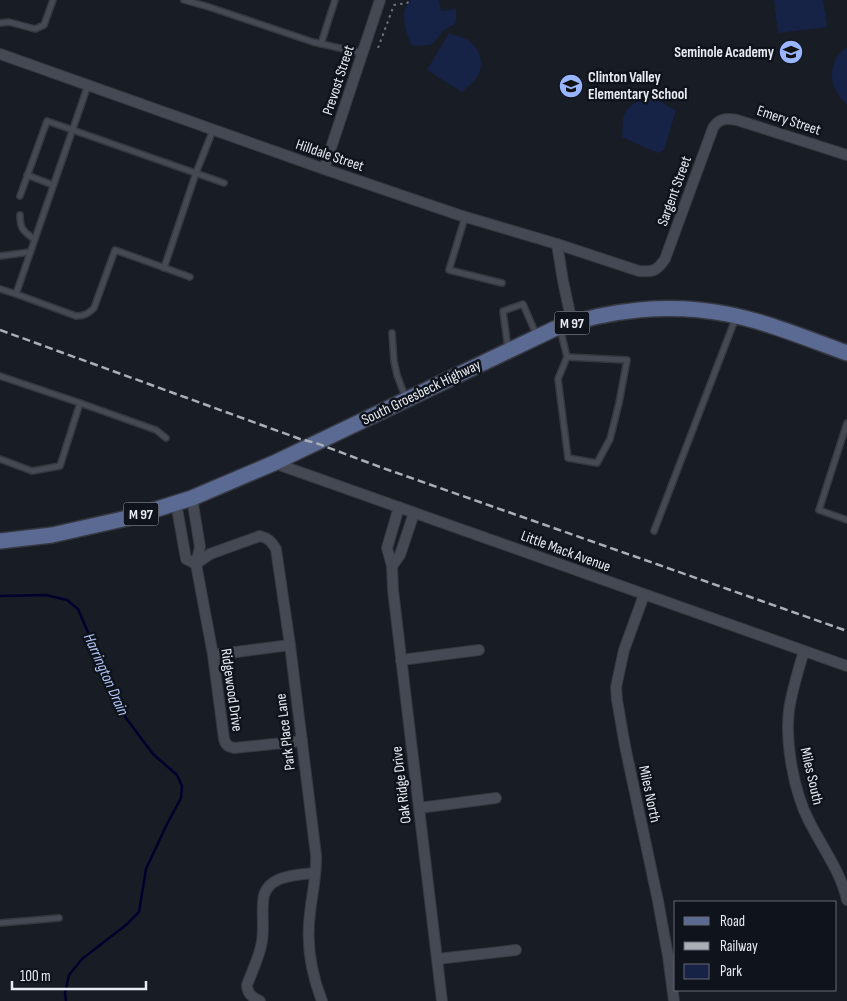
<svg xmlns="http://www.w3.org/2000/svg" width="847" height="1001" font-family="'Sofia Sans Condensed',sans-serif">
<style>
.green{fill:#162347}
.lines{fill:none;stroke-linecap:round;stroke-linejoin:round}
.stream{stroke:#01002c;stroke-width:2.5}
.lane-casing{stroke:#363840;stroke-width:8}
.street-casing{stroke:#363840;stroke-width:12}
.primary-casing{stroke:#363840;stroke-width:18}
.path{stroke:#6f727a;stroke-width:2;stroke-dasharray:2.5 4;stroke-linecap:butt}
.lane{stroke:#444953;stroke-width:5}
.street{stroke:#444953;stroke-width:10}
.primary{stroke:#5a6a93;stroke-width:15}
.rail{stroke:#aaaeb5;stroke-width:2.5;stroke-dasharray:8 4;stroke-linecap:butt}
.labels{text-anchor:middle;stroke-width:5;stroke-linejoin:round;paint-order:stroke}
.shield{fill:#0f131b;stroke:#a7aab1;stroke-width:1}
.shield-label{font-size:14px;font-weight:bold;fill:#e8ebf1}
.poi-label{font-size:15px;font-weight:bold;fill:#e8ebf1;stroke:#0f131b;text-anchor:end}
.street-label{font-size:15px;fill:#e8ebf1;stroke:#0f131b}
.water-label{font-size:16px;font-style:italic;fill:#b2c7f8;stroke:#0f131b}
</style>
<rect width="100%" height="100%" fill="#181c25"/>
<g class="green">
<path d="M 411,0 L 439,0 L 441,11 L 456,9 L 456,21 L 455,24 L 444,30 L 434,42 L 430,45 L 419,46 L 412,45 C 408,39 404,24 404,16 C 404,10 407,4 411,0 Z"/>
<polygon points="774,0 823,0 827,27 778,33"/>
<path d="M 449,33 C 455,36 463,37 468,40 C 479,48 485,62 478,75 C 475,81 467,87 462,92 L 427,70 Z"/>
<path d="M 847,47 L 847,104 C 828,90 826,61 847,47 Z"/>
<path d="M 650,98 L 660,100 L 667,106 L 676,110 L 664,150 L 658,153 L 622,137 C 623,131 622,126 623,120 C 625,106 638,100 650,98 Z"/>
</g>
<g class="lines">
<polyline class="stream" points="0,596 46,595 67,600 78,609 123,714 153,754 177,775 182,786 181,798 167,824 146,869 139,912 126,925 82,959 69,975 65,993 66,1001"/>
<g class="lane-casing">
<g id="lane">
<polyline points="184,0 209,7 313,42 362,53"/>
<polyline points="0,23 9,22 35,29 44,25 53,0"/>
<polyline points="321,44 335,0"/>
<polyline points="27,175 53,185"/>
<polyline points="20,196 47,121 224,183"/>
<path d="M 20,215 C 20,229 23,231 34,239"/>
<polyline points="465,217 449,270 502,283"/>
<polyline points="0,256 30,252"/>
<polyline points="164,268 196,173 213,130"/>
<polyline points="0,289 16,294 88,85"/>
<path d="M 16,294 L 76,316 C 84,316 88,314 94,308 L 115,250 L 190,277"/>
<polyline points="560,328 567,357 627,360 619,403 610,439 597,463 568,458 558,379 567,357"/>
<polyline points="392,333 394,361 397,375 406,399"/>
<polyline points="508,349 503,311 523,304 536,334"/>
<polyline points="0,376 80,403 60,466 32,471 0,459"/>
<polyline points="80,403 156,430 166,438"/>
<polyline points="847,423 819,510 847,520"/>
<polyline points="654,531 736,317"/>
<polyline points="0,923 59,918"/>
</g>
</g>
<g class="street-casing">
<g id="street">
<path d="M 0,54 L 324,169 L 459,215 L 557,244 L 639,271 C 653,272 657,271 665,259 L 713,128 C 719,118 727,118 737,120 L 847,155"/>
<polyline points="324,169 380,0"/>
<polyline points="557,244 563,281 572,323"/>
<polyline points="274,463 847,666"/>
<path d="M 192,498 L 200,547 L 196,564 L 213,655 L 224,739 C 225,744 228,747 234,748 L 302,741"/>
<polyline points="176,503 186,559 196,564"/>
<polyline points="399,507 387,548 392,566 393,590 442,1001"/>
<path d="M 196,564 L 210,554 L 260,536 C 268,538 271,541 276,549 L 290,645 L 316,855 C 317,874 312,894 310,913 C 306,943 311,973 322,1001"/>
<polyline points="392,566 400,555 414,513"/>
<polyline points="644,595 624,650 616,687 617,700 625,746 658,901 668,956 674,1001"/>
<path d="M 804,651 C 798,671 792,690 789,710 C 785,743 794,792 809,821 C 822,847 841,872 847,900"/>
<polyline points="213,655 290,645"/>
<polyline points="401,660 479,650"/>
<polyline points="419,808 496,798"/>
<polyline points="437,959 516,950"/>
<path d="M 260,1001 C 253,998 247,994 247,985 C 252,971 260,956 262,941 C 264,928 262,915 263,902 C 264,875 296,875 315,873"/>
</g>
</g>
<g class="primary-casing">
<path id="primary" d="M 0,541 L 52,535 L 132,517 L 192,498 L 274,463 L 554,329 C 609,309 670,303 727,314 C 768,322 808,339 847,353"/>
</g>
<polyline class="path" points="378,48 394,5 407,3 411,0"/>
<use href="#lane" class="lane"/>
<use href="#street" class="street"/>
<use href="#primary" class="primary"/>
<polyline class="rail" points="0,330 300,439 316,443 380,467 847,631"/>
</g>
<defs>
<g id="school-disc" transform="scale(1.25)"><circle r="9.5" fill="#98b5fd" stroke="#0f131b"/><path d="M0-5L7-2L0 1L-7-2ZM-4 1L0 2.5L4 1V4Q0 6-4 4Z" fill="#111"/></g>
</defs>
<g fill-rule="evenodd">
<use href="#school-disc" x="791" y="52"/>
<use href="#school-disc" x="571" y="86"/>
</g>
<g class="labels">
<g class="shield">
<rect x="554.5" y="311.5" width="35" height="23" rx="4"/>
<rect x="123.5" y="502.5" width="35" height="23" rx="4"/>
</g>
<g class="shield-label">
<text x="572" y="328">M 97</text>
<text x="141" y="519">M 97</text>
</g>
<g class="poi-label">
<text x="774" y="57">Seminole Academy</text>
<text x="588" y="82" text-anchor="start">Clinton Valley<tspan x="588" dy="17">Elementary School</tspan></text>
</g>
<g class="street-label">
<text transform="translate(338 80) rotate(-72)" y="5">Prevost Street</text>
<text transform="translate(789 120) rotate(18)" y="5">Emery Street</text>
<text transform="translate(330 155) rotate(19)" y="5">Hilldale Street</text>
<text transform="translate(674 191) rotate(-70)" y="5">Sargent Street</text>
<text transform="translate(421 392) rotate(-26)" y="5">South Groesbeck Highway</text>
<text transform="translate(566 551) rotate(20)" y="5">Little Mack Avenue</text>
<text transform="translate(232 690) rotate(82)" y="5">Ridgewood Drive</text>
<text transform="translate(285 732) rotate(-97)" y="5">Park Place Lane</text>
<text transform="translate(812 776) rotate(77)" y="5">Miles South</text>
<text transform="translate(401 785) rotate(-97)" y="5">Oak Ridge Drive</text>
<text transform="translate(650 794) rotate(78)" y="5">Miles North</text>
</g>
<g class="water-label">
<text transform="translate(107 674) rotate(66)" y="6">Harrington Drain</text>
</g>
</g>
<rect x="674" y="901" width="162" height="90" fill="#0f131b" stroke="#666971"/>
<rect x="684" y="917" width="25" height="8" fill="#5a6a93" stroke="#666971"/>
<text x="720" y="926" font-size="15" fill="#e8ebf1">Road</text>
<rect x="684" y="942" width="25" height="8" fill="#aaaeb5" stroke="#666971"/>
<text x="720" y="951" font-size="15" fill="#e8ebf1">Railway</text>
<rect x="684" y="964" width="25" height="15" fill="#162347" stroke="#666971"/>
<text x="720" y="976" font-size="15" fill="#e8ebf1">Park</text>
<path d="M12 981v8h134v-8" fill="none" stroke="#e8ebf1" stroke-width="2.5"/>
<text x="20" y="981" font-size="15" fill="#e8ebf1" stroke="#0f131b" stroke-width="4" paint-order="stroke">100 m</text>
</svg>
